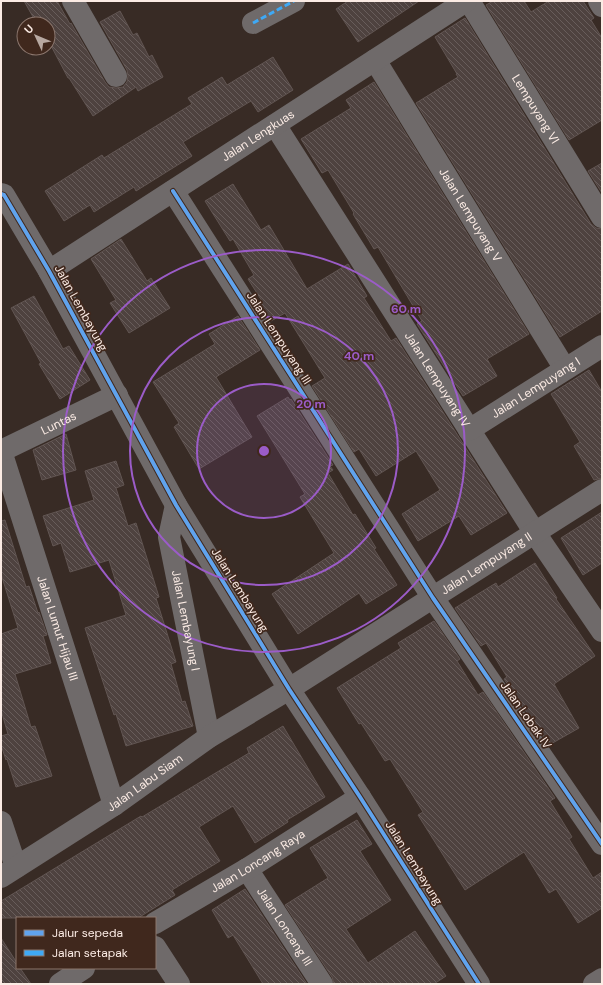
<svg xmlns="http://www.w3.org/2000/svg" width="603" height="985" font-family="'DM Sans',sans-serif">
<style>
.building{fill:url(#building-back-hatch);stroke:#615552}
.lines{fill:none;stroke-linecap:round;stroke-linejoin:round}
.minor{stroke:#6f6a6a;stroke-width:22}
.quiet{stroke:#3fa9f5;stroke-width:3;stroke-dasharray:6 3;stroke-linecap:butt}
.cycleway-casing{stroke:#40281d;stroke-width:6}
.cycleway{stroke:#60a3ed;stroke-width:4}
.ring{fill:none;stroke:#9b5cc8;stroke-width:2}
.labels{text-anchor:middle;stroke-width:3.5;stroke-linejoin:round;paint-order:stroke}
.street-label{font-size:12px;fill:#fbebe4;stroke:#40281d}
.centre{fill:#9b5cc8;stroke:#40281d;stroke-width:2}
.ring-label{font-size:12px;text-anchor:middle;font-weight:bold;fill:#9b5cc8;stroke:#40281d;stroke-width:3.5;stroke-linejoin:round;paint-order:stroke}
</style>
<defs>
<pattern id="building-back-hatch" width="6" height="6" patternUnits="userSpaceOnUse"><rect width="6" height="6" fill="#4e423f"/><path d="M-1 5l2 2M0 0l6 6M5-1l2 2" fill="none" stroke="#685d5b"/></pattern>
</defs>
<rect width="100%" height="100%" fill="#382b25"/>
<g class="building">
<polygon points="24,1 57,1 70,24 71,23 105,82 109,87 116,88 123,87 127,82 128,76 127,70 100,22 120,11 133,35 137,33 149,57 152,55 163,77 138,91 136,87 93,116 69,78 68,78 48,40 48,24 37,24"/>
<polygon points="348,1 419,1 358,42 336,9"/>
<polygon points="493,1 524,1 531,12 549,1 583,1 594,18 591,20 602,38 602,120 569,140 486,5"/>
<polygon points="465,18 591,224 596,228 602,229 602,311 560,337 416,103 458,77 456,74 457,74 435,37"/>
<polygon points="273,57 293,90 258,112 251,101 183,142 192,156 136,191 134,187 94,212 90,205 64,221 45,191 102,155 104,158 192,104 188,98 222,77 227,85"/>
<polygon points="374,82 529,334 487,359 497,376 463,396 417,324 422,321 378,247 374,249 353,214 354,213 328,170 322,173 301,139 351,108 346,100"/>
<polygon points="602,163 602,193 588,171"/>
<polygon points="233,184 261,230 269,225 307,289 348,264 367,296 364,298 391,341 396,338 507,513 471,535 459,516 418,541 402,514 440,490 416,451 376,476 359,449 354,452 312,386 325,378 285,313 271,321 259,303 262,301 248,279 254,275 233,239 230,241 205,201"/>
<polygon points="121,239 147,281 151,278 170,308 129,333 110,303 116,300 91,259"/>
<polygon points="34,296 63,349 69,346 90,380 60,399 39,364 41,363 11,308"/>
<polygon points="238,316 260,350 216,377 252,437 199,469 174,427 179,423 153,382 215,344 209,334"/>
<polygon points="589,370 602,392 602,478 594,480 574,446 580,442 551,394"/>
<polygon points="288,397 290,400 291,399 333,465 330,466 333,470 328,473 353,515 355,514 376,548 374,549 397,585 366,604 359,593 298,634 272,594 334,553 300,497 305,494 257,416"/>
<polygon points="66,434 76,470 42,480 33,450"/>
<polygon points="116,461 124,485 116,488 128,526 136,523 159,597 156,598 176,662 171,664 182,702 185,701 193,726 126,746 116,714 114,715 85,628 126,615 109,560 70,572 61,543 53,546 43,516 94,500 85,471"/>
<polygon points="602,512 602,563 583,575 561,538"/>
<polygon points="5,520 26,587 29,586 38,613 39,612 47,635 43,636 51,663 15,674 31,727 35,726 52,776 16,787 7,759 6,760 1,745 1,736 8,734 1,710 1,634 18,628 1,574 1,521"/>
<polygon points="535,563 557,598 556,599 595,656 554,684 579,728 549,745 504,679 507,677 486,643 481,646 455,608 496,583 498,587"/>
<polygon points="434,621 460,659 457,661 478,695 483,692 555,798 550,801 572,837 569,839 593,878 602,872 602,908 578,923 556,889 549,893 524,852 465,890 418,815 423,812 390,759 385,761 361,723 359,724 337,688 401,648 398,643"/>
<polygon points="283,726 325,797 287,820 288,822 255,843 233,806 199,827 220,861 172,890 175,895 138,918 1,918 1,901 141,816 142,817 249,753 247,748"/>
<polygon points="357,820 372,844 360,851 391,900 346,929 368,963 415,931 446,976 434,984 334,984 332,977 285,905 328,878 310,848"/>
<polygon points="245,889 307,984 263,984 233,935 228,938 212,910"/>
<polygon points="1,938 17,963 17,968 20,968 31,984 1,984"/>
</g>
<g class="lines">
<g class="minor">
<polyline points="73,1 116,76"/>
<path id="s1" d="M 469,1 L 602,217"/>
<polyline points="599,1 602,6"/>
<polyline points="253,23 294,1"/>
<path id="s2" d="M 375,60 L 565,369"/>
<path id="s3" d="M 275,125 L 535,533 L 602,631"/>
<polyline points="173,191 433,598 602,844"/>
<polyline points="1,194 4,195 49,271 176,505 289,689 360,797 479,984"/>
<path id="s4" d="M 49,271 L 466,1"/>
<path id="s5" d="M 469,430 L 602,346"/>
<path id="s6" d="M 1,451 L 114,805"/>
<path id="s7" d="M 1,451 L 117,395"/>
<path id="s8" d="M 176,505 L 169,537 L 209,737"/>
<polyline points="1,822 16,867"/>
<path id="s9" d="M 247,869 L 322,984"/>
<path id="s10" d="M 1,877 L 114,805 L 209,737 L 289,689 L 602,490"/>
<path id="s11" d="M 155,923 L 247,869 L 360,797"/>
<polyline points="155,947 179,984"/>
<polyline points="60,984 84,968"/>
<polyline points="594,984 602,979"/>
</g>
<polyline class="quiet" points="253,23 294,1"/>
<g class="cycleway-casing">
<g id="cycleway">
<polyline points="173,191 433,598 602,844"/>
<polyline points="1,194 4,195 49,271 176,505 289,689 360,797 479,984"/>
</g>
</g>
<use href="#cycleway" class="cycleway"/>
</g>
<circle cx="264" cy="451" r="67" fill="#9b5cc8" fill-opacity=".12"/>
<g class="ring">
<circle cx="264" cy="451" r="67"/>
<circle cx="264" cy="451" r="134"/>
<circle cx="264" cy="451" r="201"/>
</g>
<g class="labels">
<g class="street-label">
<text dy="4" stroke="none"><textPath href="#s1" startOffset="127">Lempuyang VI</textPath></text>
<text dy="4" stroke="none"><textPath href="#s4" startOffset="249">Jalan Lengkuas</textPath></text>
<text dy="4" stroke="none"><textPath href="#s2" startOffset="182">Jalan Lempuyang V</textPath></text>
<text transform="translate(81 308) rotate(61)" y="4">Jalan Lembayung</text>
<text transform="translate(279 338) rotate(57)" y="4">Jalan Lempuyang III</text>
<text dy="4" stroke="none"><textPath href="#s3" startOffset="302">Jalan Lempuyang IV</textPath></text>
<text dy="4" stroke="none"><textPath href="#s5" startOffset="79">Jalan Lempuyang I</textPath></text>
<text dy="4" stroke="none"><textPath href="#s7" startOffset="64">Luntas</textPath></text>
<text dy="4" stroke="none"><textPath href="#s10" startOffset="578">Jalan Lempuyang II</textPath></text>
<text transform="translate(240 590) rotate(58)" y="4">Jalan Lembayung</text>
<text dy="4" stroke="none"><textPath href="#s8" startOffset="118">Jalan Lembayung I</textPath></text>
<text dy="4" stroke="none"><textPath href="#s6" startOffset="186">Jalan Lumut Hijau III</textPath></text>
<text transform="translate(526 715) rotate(55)" y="4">Jalan Lobak IV</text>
<text dy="4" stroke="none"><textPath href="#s10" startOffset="172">Jalan Labu Siam</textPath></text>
<text dy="4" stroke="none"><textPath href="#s11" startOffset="120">Jalan Loncang Raya</textPath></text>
<text transform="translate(414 863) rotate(58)" y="4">Jalan Lembayung</text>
<text dy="4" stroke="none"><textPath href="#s9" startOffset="69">Jalan Loncang III</textPath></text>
</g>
</g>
<circle cx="264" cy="451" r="6" class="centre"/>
<g class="ring-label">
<text x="406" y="313">60 m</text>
<text x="359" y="360">40 m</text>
<text x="311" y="408">20 m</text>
</g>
<rect width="603" height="985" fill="none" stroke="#fbebe4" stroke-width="4"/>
<rect x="16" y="917" width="140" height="52" fill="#40281d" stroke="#8b766d"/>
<rect x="24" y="930" width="20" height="6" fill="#60a3ed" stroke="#8b766d"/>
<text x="52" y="937" font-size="12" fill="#fbebe4">Jalur sepeda</text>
<rect x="24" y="950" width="20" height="6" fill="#3fa9f5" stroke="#8b766d"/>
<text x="52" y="957" font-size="12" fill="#fbebe4">Jalan setapak</text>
<g transform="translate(36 36) rotate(314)"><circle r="19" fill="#40281d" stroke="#8b766d"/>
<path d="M0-3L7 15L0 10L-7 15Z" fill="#b7a8a1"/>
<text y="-6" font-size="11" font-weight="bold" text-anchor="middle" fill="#fbebe4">U</text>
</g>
</svg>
